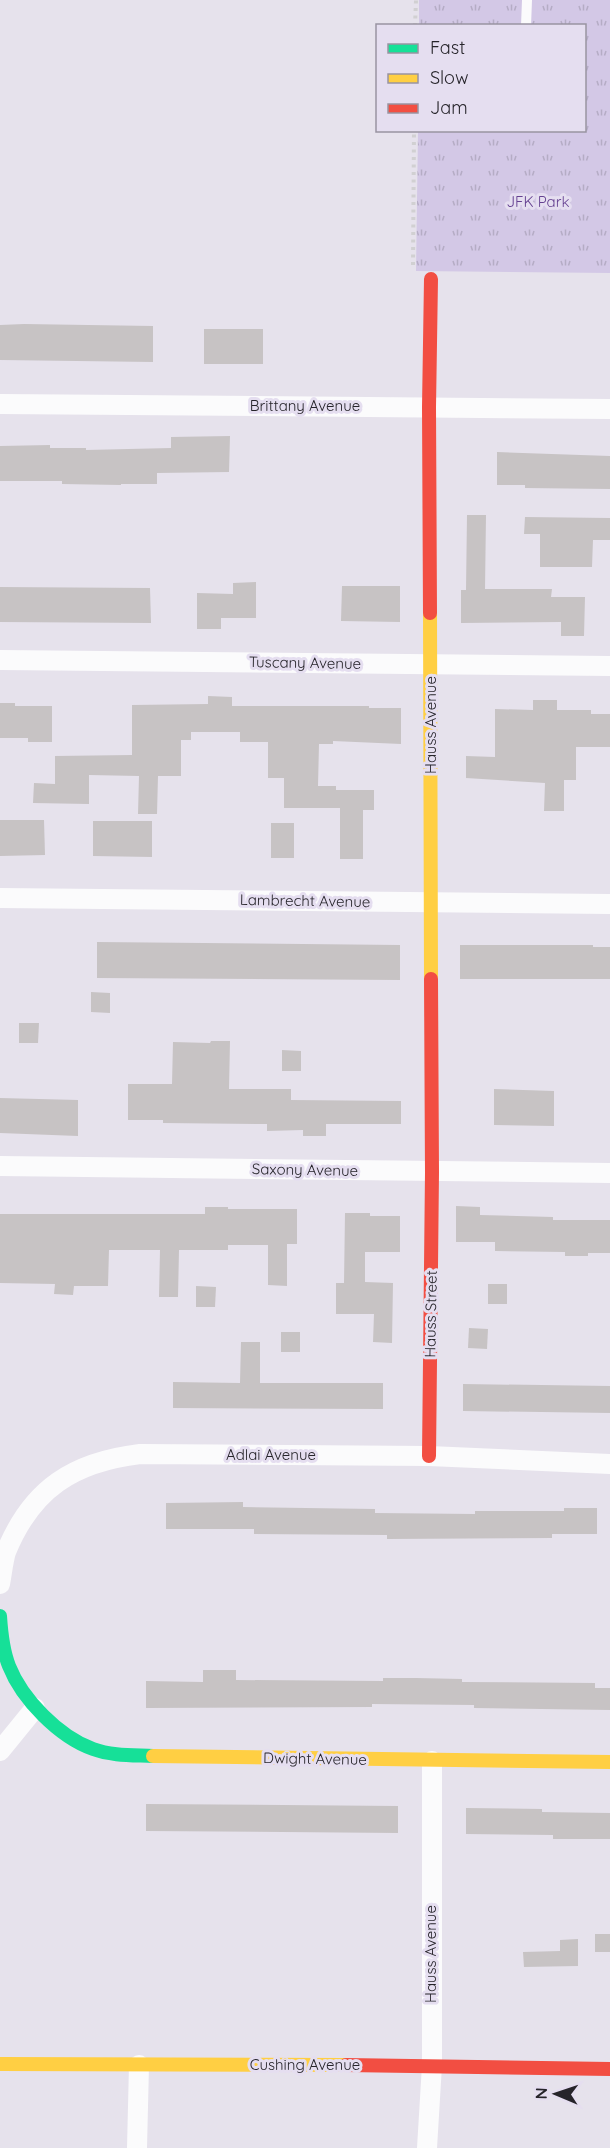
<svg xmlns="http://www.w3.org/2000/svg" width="610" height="2148" font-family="Quicksand,sans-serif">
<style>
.park{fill:url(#park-tufts)}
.building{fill:#c7c3c4}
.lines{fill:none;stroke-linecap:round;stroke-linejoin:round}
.path{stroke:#d1d0d2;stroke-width:4;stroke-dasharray:3 4.5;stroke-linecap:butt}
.lane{stroke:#fbfbfc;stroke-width:10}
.street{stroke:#fbfbfc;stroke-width:20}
.fast{stroke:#16e098;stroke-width:14}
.slow{stroke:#ffcf43;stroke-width:14}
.jam{stroke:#f24e42;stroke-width:14}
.labels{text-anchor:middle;stroke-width:6;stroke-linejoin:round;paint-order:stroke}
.park-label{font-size:15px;fill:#654191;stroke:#e5def0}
.street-label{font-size:15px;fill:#26242a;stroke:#e5def0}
</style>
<defs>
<pattern id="park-tufts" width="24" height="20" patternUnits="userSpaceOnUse" patternTransform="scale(1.5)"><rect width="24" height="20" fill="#d3c8e6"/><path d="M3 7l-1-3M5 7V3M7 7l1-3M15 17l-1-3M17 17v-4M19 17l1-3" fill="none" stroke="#b5acc5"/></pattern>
</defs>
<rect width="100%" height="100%" fill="#e6e2ec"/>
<polygon class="park" points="419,0 610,0 610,273 416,271 418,131 584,130 584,26 419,25"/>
<g class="building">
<polygon points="24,324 153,326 153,362 0,360 0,325"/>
<rect x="204" y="329" width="59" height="35"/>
<polygon points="230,436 229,472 157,473 157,484 121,484 121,485 62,484 62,481 0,481 0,446 50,445 50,448 86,448 86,450 171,448 171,437"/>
<polygon points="497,452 610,456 610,489 525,488 525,485 497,485"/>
<polygon points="467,515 486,515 485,589 552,589 551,597 585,597 584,636 561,636 561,622 461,623 461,590 466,590"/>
<polygon points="525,517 610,518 610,540 593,540 592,567 540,567 540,534 524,534"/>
<polygon points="256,582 256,618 221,618 221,629 197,629 197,593 233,594 233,583"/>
<polygon points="342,586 400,586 400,622 341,621"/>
<polygon points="0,587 150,588 151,623 0,622"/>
<polygon points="208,696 232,697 232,706 369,706 369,708 401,708 401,744 333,741 333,744 319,744 318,786 336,786 336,790 374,790 374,810 363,810 363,859 340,859 340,808 284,808 284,778 268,778 268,742 240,742 240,732 191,732 191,740 181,740 181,776 158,776 157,814 138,814 139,776 89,775 89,804 33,803 34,783 55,784 55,756 132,755 132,705 208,704"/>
<polygon points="533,700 557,700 557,710 591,710 591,714 610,714 610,747 576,747 576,780 564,780 564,811 544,811 545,783 466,778 466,756 495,757 495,709 533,710"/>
<polygon points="0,703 15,703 15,706 52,706 52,742 28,742 28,738 0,738"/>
<polygon points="0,820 44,820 45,855 0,856"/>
<polygon points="93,821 152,821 152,857 93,856"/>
<rect x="271" y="823" width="23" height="35"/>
<polygon points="97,942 400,945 400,980 97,978"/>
<polygon points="460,945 593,945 593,947 610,947 610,979 460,979"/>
<polygon points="91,992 110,993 110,1013 91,1012"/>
<polygon points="19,1023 39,1023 38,1043 19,1043"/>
<polygon points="211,1041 230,1041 229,1089 291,1089 291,1100 401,1101 401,1124 326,1124 326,1136 303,1136 303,1130 267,1131 267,1124 163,1123 163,1120 128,1120 128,1084 172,1084 173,1042 210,1043"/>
<polygon points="282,1050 301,1051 301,1071 282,1071"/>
<polygon points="494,1089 554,1091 554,1126 494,1125"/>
<polygon points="0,1098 78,1100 78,1136 0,1133"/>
<polygon points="456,1206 480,1207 480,1215 553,1217 553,1220 610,1220 610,1253 588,1253 588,1256 565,1256 565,1252 495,1251 495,1242 456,1242"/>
<polygon points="205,1207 228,1207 228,1209 297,1209 297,1244 287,1244 287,1286 268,1285 268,1245 228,1245 228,1250 179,1250 178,1297 159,1297 160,1250 109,1250 108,1286 74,1286 73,1295 54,1294 55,1284 0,1283 0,1214 205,1214"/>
<polygon points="345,1213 370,1213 370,1216 400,1216 400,1252 365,1252 365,1282 393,1283 392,1343 373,1342 374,1314 336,1314 336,1283 344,1283"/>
<rect x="488" y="1284" width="19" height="20"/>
<polygon points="196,1286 216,1287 215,1307 196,1307"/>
<polygon points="469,1328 488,1329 487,1349 468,1348"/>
<rect x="281" y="1332" width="19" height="20"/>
<polygon points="241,1342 260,1342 260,1383 383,1383 383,1409 173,1408 173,1382 240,1383"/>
<polygon points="463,1384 610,1386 610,1413 463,1411"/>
<polygon points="243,1502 243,1507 375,1509 375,1513 475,1514 475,1511 564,1511 564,1508 597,1508 597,1534 552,1534 552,1538 387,1539 387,1535 254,1534 254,1529 166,1529 166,1503"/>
<polygon points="203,1670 236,1670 236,1680 383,1681 383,1678 416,1678 462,1679 462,1682 595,1683 595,1688 610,1688 610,1710 474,1708 474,1705 372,1704 372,1707 146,1708 146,1681 203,1682"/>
<polygon points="146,1804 398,1806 398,1833 146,1831"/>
<polygon points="466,1808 542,1809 542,1812 610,1813 610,1839 553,1839 553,1835 466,1834"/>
<rect x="595" y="1934" width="15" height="18"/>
<polygon points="578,1939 578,1966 524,1967 523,1952 560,1951 560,1940"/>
</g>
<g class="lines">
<g class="path">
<polyline points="415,26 416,0"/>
<polyline points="413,265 414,130"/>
</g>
<polyline class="lane" points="526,26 527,0"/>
<g class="street">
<polyline points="0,404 610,409"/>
<polyline points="0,660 610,666"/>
<polyline points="0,898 610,904"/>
<polyline points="0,1166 610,1173"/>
<path d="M 0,1584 C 2,1574 3,1562 6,1552 C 32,1488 74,1462 140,1454 L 429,1456 L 610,1464"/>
<polyline points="0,1751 35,1708"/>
<polyline points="137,2148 139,2065"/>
<polyline points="427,2148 432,2065 432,1761"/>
</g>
<path class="fast" d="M 0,1616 C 1,1632 3,1651 9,1666 C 22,1699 59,1737 93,1749 C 112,1756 133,1755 153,1756"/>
<g class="slow">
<polyline points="430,613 431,979"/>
<polyline points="153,1756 610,1762"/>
<polyline points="0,2064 346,2065"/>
</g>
<g class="jam">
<polyline points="430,613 429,407 431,279"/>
<polyline points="429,1456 432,1172 431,979"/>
<polyline points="346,2065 610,2069"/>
</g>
</g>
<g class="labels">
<g class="park-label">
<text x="538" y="207">JFK Park</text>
</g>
<g class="street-label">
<text x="305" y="411">Brittany Avenue</text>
<text transform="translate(305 663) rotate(1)" y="5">Tuscany Avenue</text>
<text transform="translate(431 725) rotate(-90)" y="5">Hauss Avenue</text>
<text transform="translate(305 901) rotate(1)" y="5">Lambrecht Avenue</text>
<text transform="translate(305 1170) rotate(1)" y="5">Saxony Avenue</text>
<text transform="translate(431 1314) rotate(-89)" y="5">Hauss Street</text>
<text x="271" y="1460">Adlai Avenue</text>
<text transform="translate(315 1759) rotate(1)" y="5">Dwight Avenue</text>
<text transform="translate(431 1954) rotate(-90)" y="5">Hauss Avenue</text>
<text x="305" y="2070">Cushing Avenue</text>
</g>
</g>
<rect x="376" y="24" width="210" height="108" fill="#e5def0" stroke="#9994a1" stroke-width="1.5"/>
<rect x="388" y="44" width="30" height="9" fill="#16e098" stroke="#9994a1" stroke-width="1.5"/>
<text x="430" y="54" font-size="18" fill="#26242a">Fast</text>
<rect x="388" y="74" width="30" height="9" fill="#ffcf43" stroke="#9994a1" stroke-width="1.5"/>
<text x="430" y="84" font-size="18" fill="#26242a">Slow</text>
<rect x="388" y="104" width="30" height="9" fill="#f24e42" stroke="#9994a1" stroke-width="1.5"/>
<text x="430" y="114" font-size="18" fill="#26242a">Jam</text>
<g transform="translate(556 2094) rotate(272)" stroke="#e5def0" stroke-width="4.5" paint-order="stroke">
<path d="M0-4.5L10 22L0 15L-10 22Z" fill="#26242a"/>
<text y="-9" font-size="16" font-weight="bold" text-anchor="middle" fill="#26242a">N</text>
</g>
</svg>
